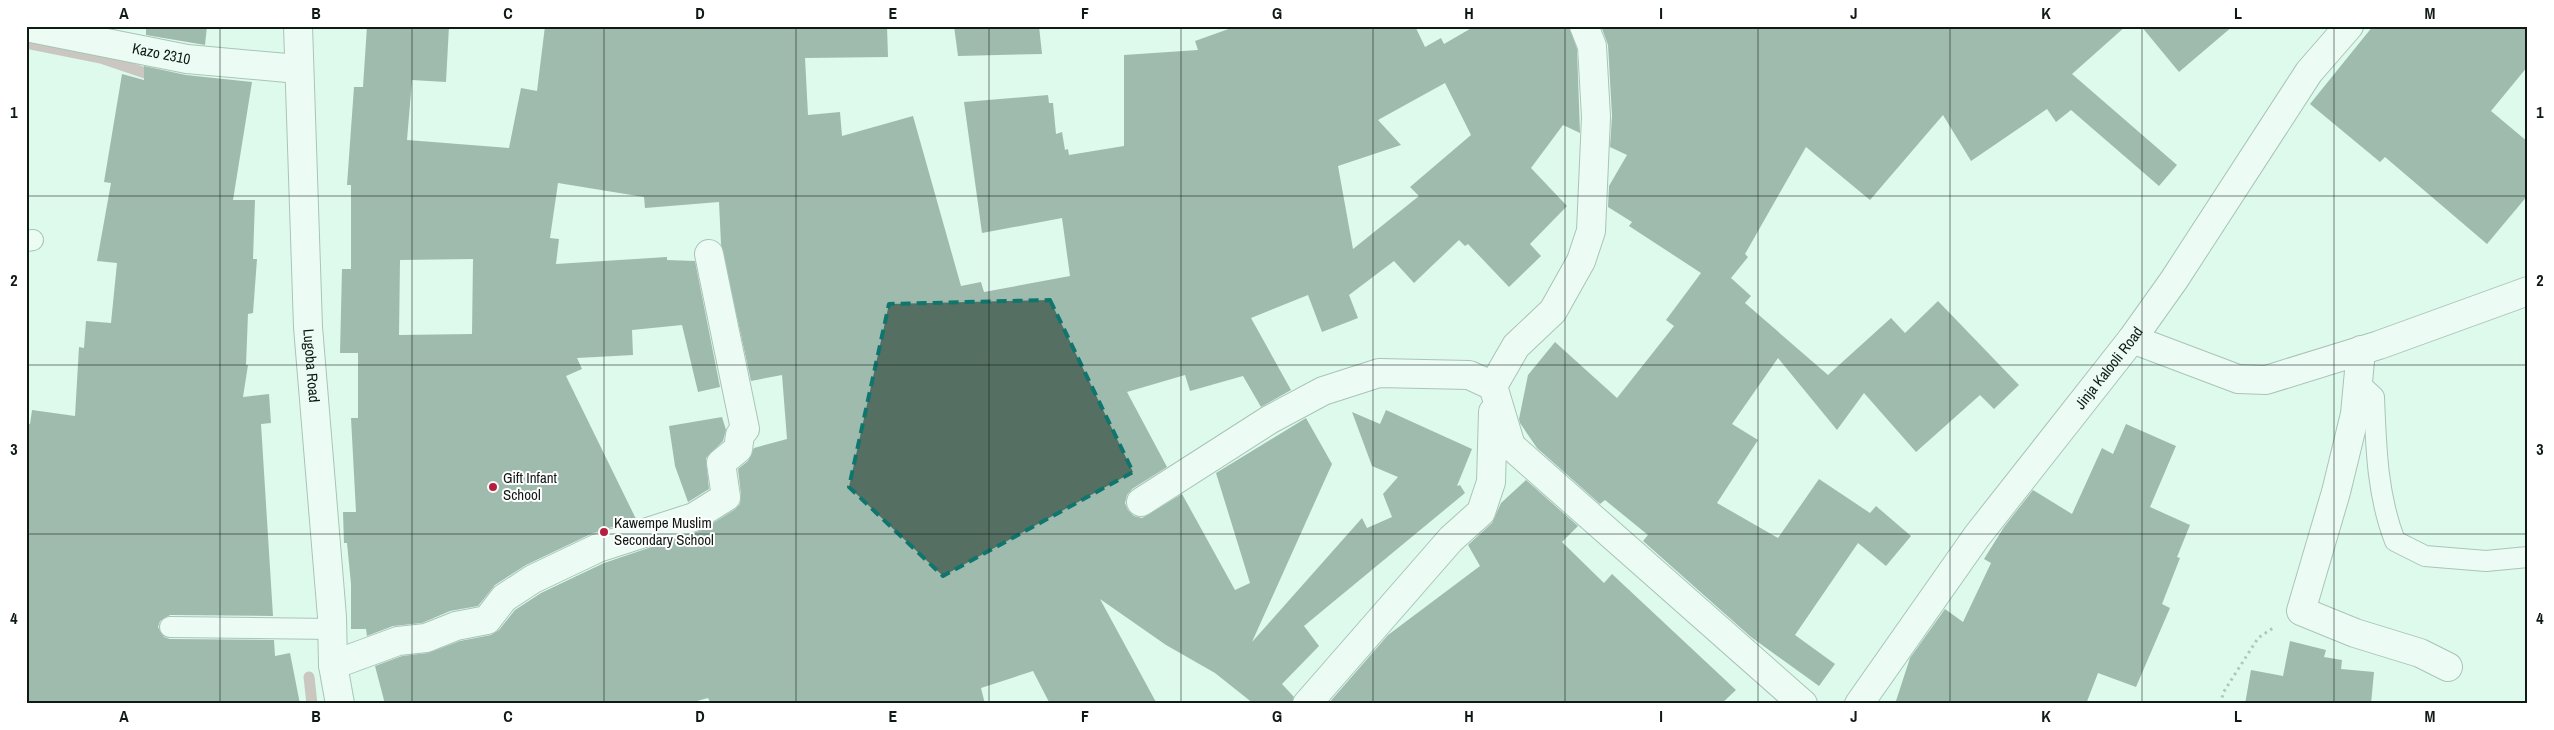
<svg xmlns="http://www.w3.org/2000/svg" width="2554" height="730" font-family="'Archivo Narrow',sans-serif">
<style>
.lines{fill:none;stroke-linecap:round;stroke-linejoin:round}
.stream{stroke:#b4898b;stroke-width:11}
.building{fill:#566f63;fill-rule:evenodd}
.lane-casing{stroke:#6a8477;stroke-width:22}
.street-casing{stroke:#6a8477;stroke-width:30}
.secondary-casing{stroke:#6a8477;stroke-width:30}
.path{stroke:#788c82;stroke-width:3;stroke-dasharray:2.5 4;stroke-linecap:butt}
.lane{stroke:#fff;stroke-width:20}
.street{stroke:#fff;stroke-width:28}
.secondary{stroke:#fff;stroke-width:28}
.marked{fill:none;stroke:#0f766e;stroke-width:4;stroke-dasharray:10 6;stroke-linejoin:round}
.grid{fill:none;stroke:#101a15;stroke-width:1;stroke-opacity:0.55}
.poi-dot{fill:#b2203d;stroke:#fff;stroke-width:2}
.labels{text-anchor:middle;stroke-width:4;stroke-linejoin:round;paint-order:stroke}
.street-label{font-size:15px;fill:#101a15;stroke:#fff}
.poi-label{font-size:15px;fill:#101a15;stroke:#fff;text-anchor:start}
.neatline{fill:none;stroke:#101a15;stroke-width:2}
.grid-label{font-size:16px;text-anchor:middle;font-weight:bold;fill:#101a15}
</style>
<rect width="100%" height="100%" fill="#ddfaec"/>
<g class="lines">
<g class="stream">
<polyline points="26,43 101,58 157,77"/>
<polyline points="309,677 312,704"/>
</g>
</g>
<g class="building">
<polygon points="146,26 207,26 205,45 146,35"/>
<path d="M 367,26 L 449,26 L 446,82 L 412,80 L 407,140 L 509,148 L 521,88 L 537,91 L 545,26 L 887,26 L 888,57 L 805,58 L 808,115 L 840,112 L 842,136 L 913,116 L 961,286 L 981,282 L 984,292 L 1070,276 L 1062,218 L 982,233 L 964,102 L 1048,95 L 1049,103 L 1053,103 L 1056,134 L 1062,132 L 1065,150 L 1068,149 L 1069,155 L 1124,146 L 1124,55 L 1198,50 L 1195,41 L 1237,26 L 1415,26 L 1425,47 L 1441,38 L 1444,44 L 1475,26 L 1569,26 L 1577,49 L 1580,133 L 1563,125 L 1531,168 L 1567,206 L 1530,244 L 1541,256 L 1509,287 L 1468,244 L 1465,246 L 1459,240 L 1414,283 L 1394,261 L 1349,295 L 1358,318 L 1322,332 L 1308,295 L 1251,318 L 1291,390 L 1261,407 L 1243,376 L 1190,391 L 1185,375 L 1127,392 L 1167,467 L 1132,489 L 1127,495 L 1125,503 L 1128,510 L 1134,516 L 1142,518 L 1182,494 L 1235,590 L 1250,583 L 1216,473 L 1306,418 L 1332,464 L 1252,642 L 1362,518 L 1367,528 L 1392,517 L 1383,494 L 1398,477 L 1372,466 L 1352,412 L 1380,424 L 1386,410 L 1472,449 L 1457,486 L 1460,485 L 1465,493 L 1304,626 L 1319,646 L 1282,684 L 1294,697 L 1292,704 L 1254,704 L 1215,673 L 1166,645 L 1100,599 L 1157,704 L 1050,704 L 1033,671 L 981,688 L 985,704 L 711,704 L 708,698 L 686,704 L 385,704 L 375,666 L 402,656 L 428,653 L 460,641 L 491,635 L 499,630 L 515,610 L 541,593 L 604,563 L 702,530 L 734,510 L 740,504 L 741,495 L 738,469 L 748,461 L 754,448 L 787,439 L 782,375 L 751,381 L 721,244 L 719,202 L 645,208 L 644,197 L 558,183 L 550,238 L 559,239 L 556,264 L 667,257 L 667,260 L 695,261 L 720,387 L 698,392 L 682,325 L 632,330 L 633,355 L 577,358 L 582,369 L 566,376 L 636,519 L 591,534 L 526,565 L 495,585 L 478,606 L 450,611 L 422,623 L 393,626 L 367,636 L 366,629 L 351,629 L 351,584 L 347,543 L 344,543 L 343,512 L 356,512 L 351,418 L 358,418 L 358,353 L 340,353 L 342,269 L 351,269 L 351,185 L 347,185 L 354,87 L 363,87 ZM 1445,83 L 1471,135 L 1410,187 L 1419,196 L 1353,249 L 1338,166 L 1401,145 L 1378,120 ZM 473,259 L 472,334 L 399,335 L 400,260 Z"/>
<polygon points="954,26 1039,26 1042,54 958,56"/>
<polygon points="1601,26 2126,26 2072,74 2177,165 2159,186 2071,110 2056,122 2047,109 1971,161 1943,115 1870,200 1806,147 1745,254 1748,257 1731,278 1751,296 1745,303 1828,375 1891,318 1905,333 1938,301 2019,385 1994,409 1980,395 1916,452 1864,393 1837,430 1778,358 1732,424 1758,440 1717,503 1778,538 1819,479 1870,513 1876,506 1911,536 1886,566 1858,543 1795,635 1835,664 1819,686 1751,637 1643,541 1648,535 1605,500 1600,504 1537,448 1520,423 1519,419 1528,375 1555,342 1617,398 1674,326 1666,320 1701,273 1629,226 1632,222 1608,207 1609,186 1627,155 1610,147 1612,116 1608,45"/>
<polygon points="2141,26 2233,26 2179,72"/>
<polygon points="2373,26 2528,26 2528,66 2491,111 2528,142 2528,195 2487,244 2385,157 2380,162 2310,104"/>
<polygon points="144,66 186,75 252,82 233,200 255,200 253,259 257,259 253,313 248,314 246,365 248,365 243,397 269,394 271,423 261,424 273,616 170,615 160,621 158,627 164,637 170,639 274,640 275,656 290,653 300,704 26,704 26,424 30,424 32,410 75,416 79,347 84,348 86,321 111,323 117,263 97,261 111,183 104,182 122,74 144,80"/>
<polygon points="722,417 726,430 723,441 706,458 709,489 688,502 675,466 669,426"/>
<polygon points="2126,424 2176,446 2150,507 2190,525 2177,557 2180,558 2162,604 2170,608 2136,687 2098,673 2086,704 1895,704 1910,658 1945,609 1963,622 1991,563 1984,559 2004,527 2033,490 2072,514 2102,448 2113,454"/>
<polygon points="1526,480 1578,526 1562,542 1604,583 1612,574 1736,690 1721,704 1328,704 1388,635 1480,566 1468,545 1492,523 1501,503"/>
<polygon points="2290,641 2326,650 2324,657 2342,660 2341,669 2374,672 2371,704 2245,704 2251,670 2283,676"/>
</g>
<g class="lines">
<g class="lane-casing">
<g id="lane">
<polyline points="26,241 33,240"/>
<path d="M 2358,382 L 2374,397 C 2376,446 2377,495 2395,541 L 2425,556 L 2486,561 L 2528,557"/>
<polyline points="170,627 333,629"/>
</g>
</g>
<g class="street-casing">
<g id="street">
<path id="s1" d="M 26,27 L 187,59 L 298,69"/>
<polyline points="2132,339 2238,379 2266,380 2379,345 2528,291"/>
<polyline points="2361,350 2355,414 2336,492 2301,611 2355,633 2420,653 2448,667"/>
<polyline points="1493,386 1511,446 1803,704"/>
<polyline points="1141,502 1269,420 1323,391 1379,373 1469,375 1493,386 1516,346 1553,311 1581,261 1591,231 1596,117 1592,46 1584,26"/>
<polyline points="333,665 398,641 426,638 456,626 487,620 504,598 533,579 598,548 694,517 726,497 721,463 738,449 740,435 745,429 709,254"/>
<polyline points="1307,704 1451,539 1481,512 1491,482 1493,412"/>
<path id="s2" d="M 1859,704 L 1977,536 L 2132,339 L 2174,280 L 2309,72 L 2349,26"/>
</g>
</g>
<g class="secondary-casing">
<g id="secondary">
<path id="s3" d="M 298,26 L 308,327 L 332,617 L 333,665 L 340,704"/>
</g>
</g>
<polyline class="path" points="2221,704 2223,693 2258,638 2273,628"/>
<use href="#lane" class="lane"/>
<use href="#street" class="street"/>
<use href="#secondary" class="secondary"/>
</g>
<path d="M0 0H2554V730H0ZM 1050,300 L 1133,472 L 943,576 L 849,487 L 889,304 Z" fill="#ddfaec" fill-opacity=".55" fill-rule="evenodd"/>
<path class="marked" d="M 1050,300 L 1133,472 L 943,576 L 849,487 L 889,304 Z"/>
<path class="grid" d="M 220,26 L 220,704M 412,26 L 412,704M 604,26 L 604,704M 796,26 L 796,704M 989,26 L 989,704M 1181,26 L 1181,704M 1373,26 L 1373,704M 1565,26 L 1565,704M 1758,26 L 1758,704M 1950,26 L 1950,704M 2142,26 L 2142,704M 2334,26 L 2334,704M 26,196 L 2528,196M 26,365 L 2528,365M 26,534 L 2528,534"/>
<g class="poi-dot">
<circle cx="493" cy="487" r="5"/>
<circle cx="604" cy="532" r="5"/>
</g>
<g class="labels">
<g class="street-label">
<text dy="5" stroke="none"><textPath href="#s1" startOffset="138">Kazo 2310</textPath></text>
<text dy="5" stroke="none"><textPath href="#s3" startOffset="340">Lugoba Road</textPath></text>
<text dy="5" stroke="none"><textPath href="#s2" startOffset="419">Jinja Kalooli Road</textPath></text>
</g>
<g class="poi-label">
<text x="503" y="483">Gift Infant<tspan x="503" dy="17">School</tspan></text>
<text x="614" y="528">Kawempe Muslim<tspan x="614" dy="17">Secondary School</tspan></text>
</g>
</g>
<rect width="2554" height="730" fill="none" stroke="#ffffff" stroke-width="55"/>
<rect x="28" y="28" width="2498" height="674" class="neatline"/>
<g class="grid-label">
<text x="124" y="19">A</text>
<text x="316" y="19">B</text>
<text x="508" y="19">C</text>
<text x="700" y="19">D</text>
<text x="893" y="19">E</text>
<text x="1085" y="19">F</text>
<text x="1277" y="19">G</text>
<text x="1469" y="19">H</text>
<text x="1661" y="19">I</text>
<text x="1854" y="19">J</text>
<text x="2046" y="19">K</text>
<text x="2238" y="19">L</text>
<text x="2430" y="19">M</text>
<text x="14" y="118">1</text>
<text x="2540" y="118">1</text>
<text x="14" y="286">2</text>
<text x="2540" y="286">2</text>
<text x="14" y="455">3</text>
<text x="2540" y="455">3</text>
<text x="14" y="624">4</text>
<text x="2540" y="624">4</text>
<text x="124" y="722">A</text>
<text x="316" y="722">B</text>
<text x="508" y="722">C</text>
<text x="700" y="722">D</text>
<text x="893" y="722">E</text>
<text x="1085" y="722">F</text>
<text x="1277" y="722">G</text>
<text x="1469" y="722">H</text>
<text x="1661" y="722">I</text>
<text x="1854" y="722">J</text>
<text x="2046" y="722">K</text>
<text x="2238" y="722">L</text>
<text x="2430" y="722">M</text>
</g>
</svg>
